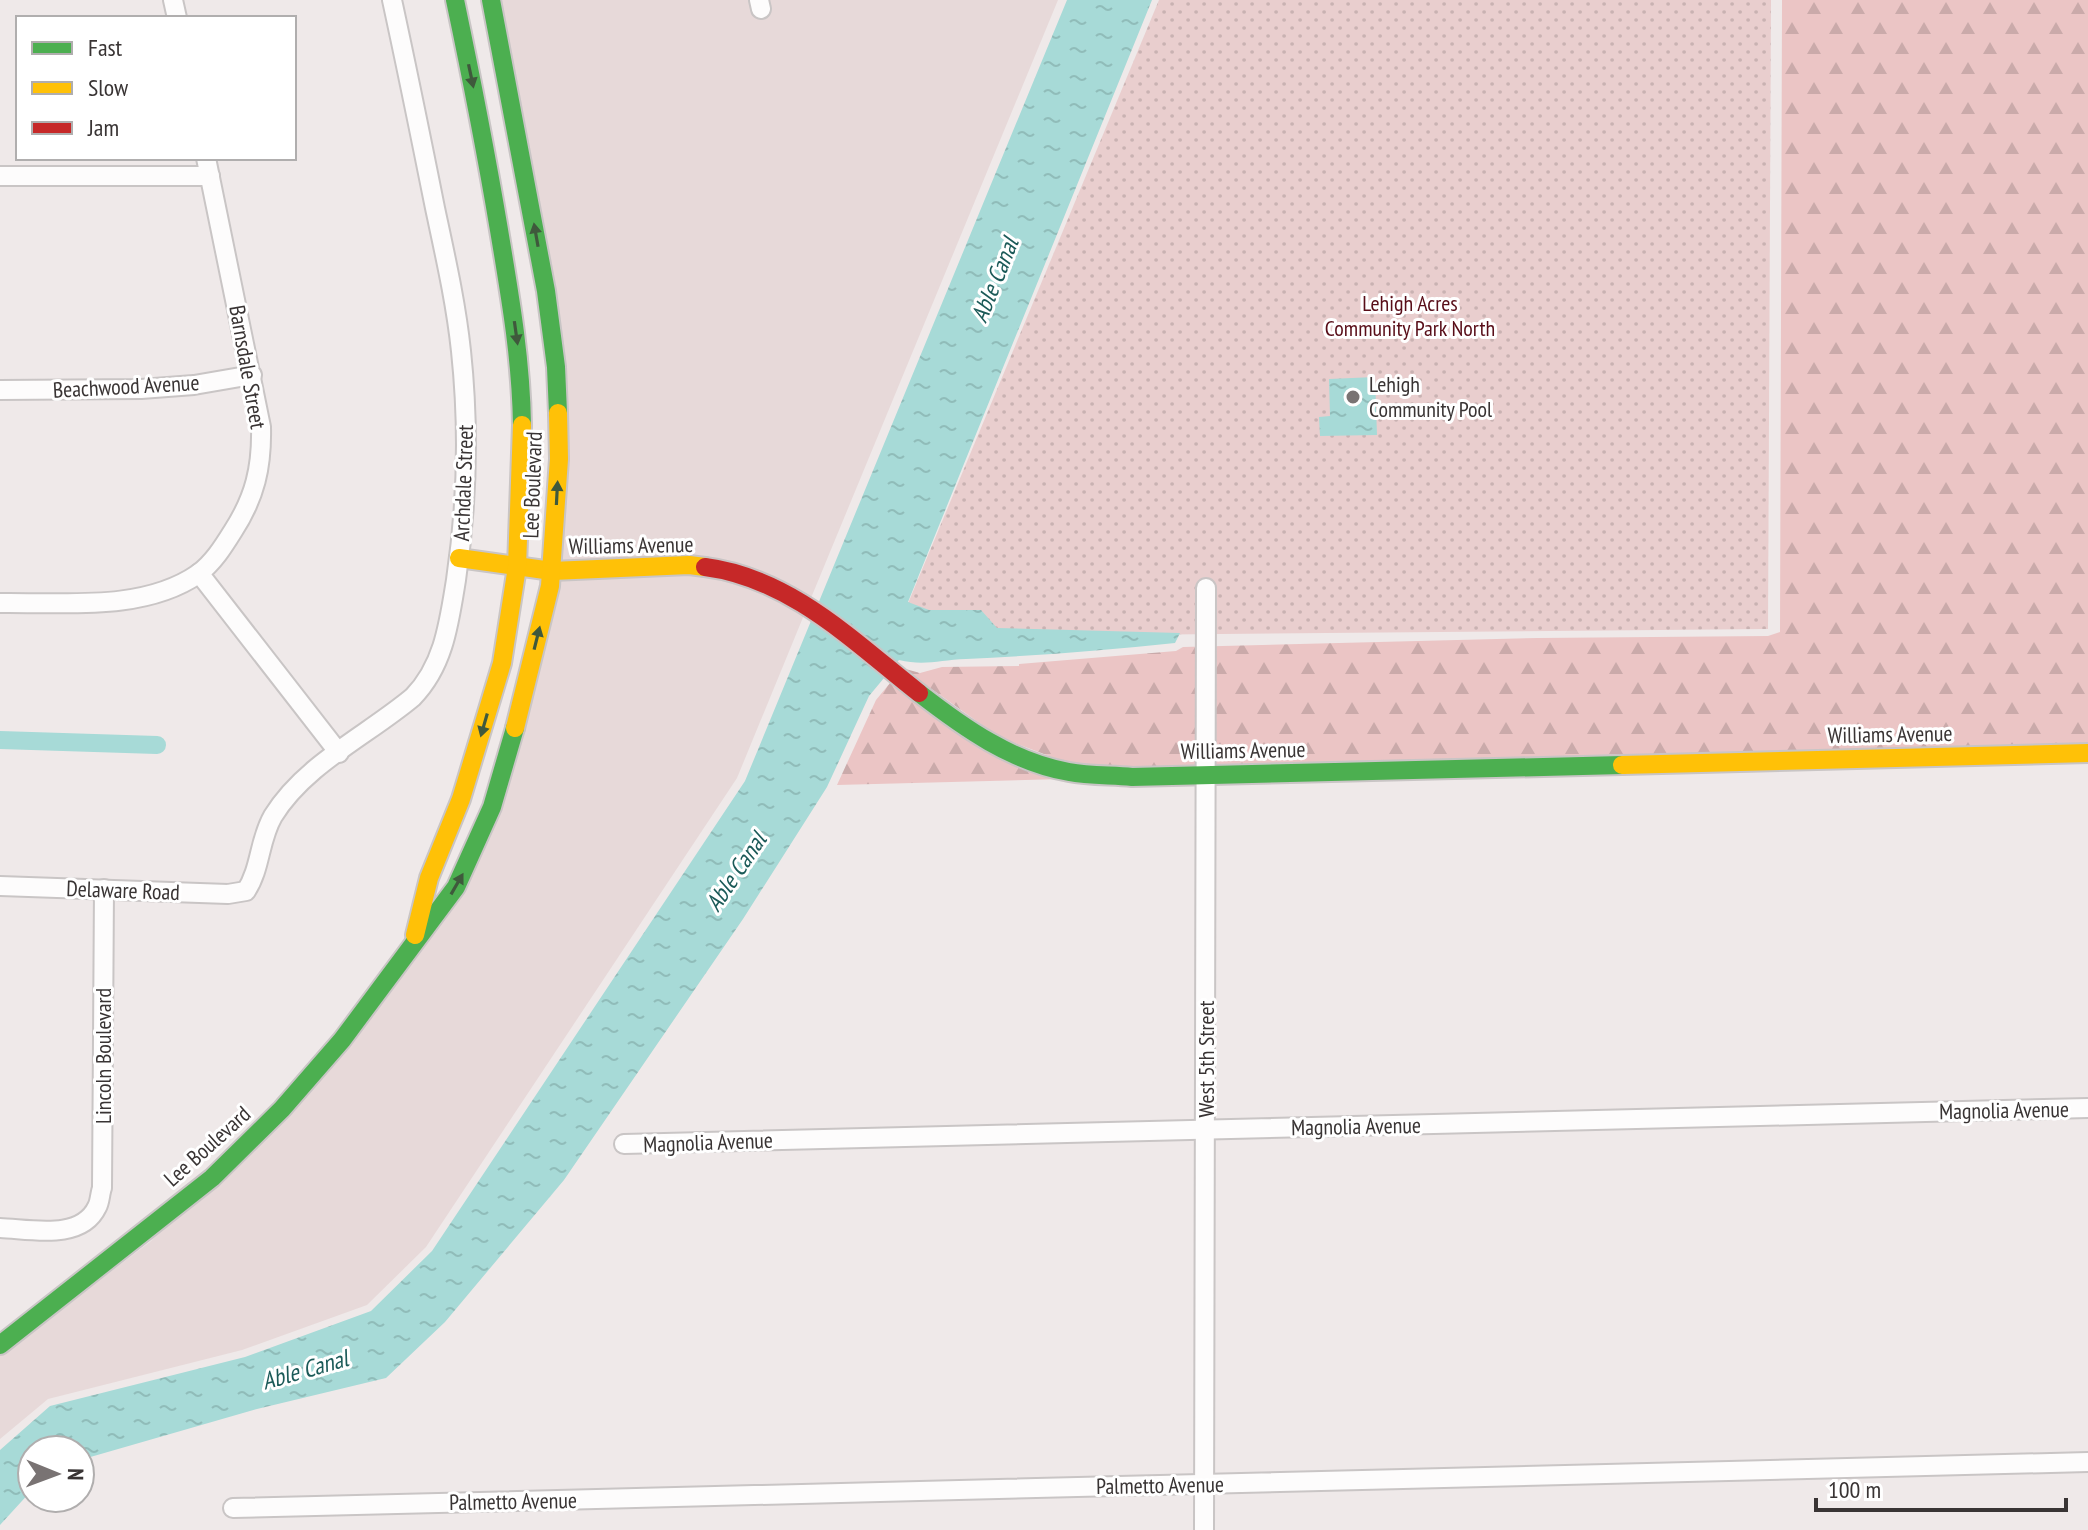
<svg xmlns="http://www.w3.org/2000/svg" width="2088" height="1530" font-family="'PT Sans Narrow',sans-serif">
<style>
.built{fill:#e7d9d9}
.forest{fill:url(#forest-firs)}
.park{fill:url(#park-dots)}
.water{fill:url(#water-ripples)}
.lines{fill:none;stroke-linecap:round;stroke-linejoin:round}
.canal{stroke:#a7dad7;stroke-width:18}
.street-casing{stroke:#c9c5c5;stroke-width:22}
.fast-casing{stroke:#c9c5c5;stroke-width:22}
.slow-casing{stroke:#c9c5c5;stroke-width:22}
.jam-casing{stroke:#c9c5c5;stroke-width:22}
.street{stroke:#fdfcfc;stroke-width:18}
.fast{stroke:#4caf50;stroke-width:18}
.slow{stroke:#ffc107;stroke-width:18}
.jam{stroke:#c62828;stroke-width:18}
.oneway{fill:#3f593c}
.poi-dot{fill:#797373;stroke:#fff;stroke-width:3}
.labels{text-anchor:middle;stroke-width:6;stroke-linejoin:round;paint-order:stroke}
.park-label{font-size:22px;fill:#580d18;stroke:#fff}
.street-label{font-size:22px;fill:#393434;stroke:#fff}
.poi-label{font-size:22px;fill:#393434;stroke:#fff;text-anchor:start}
.water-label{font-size:24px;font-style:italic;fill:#1b5a58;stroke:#fff}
</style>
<defs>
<pattern id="forest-firs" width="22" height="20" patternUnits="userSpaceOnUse" patternTransform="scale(2)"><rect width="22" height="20" fill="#ebc5c5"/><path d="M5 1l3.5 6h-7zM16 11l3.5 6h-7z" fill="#caaaaa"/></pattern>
<pattern id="park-dots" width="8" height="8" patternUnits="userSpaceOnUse" patternTransform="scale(2)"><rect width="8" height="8" fill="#e9cece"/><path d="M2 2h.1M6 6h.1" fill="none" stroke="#c9b2b2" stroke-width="1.8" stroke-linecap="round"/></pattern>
<pattern id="water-ripples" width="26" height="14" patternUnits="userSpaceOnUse" patternTransform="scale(2)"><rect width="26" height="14" fill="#a7dad7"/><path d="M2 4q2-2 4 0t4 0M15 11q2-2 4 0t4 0" fill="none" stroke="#90bcb9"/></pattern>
</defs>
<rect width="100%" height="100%" fill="#efe9e9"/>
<g class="built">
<polygon points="501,0 1058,0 811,598 803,592 562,562 568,460"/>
<polygon points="689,574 734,581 804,615 737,778 426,1247 367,1305 242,1350 48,1399 0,1439 0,1356 151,1241 464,892 561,579"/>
</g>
<g class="forest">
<polygon points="1782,0 2088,0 2088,744 1132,768 1065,762 999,737 902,668 920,673 942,667 1019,666 1019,664 1176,651 1183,647 1538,638 1768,636 1780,632"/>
<polygon points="890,683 1063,779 837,785 876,700"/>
</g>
<polygon class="park" points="1159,0 1771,0 1768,629 894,637"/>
<g class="water">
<path d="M 1067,0 L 1152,0 L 908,602 L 929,610 L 981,610 L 997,628 L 1180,633 L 1175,643 C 1106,650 1036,656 966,659 C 940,660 924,666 899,660 L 869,696 L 827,787 L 743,919 L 564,1180 L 445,1322 L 386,1378 L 257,1409 L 80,1460 L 80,1450 L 32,1450 L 32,1490 L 0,1525 L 0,1450 L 50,1406 L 245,1357 L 371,1311 L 432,1251 L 745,781 Z"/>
<polygon points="1375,377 1377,435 1320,436 1319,417 1330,416 1329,379"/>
</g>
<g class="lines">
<polyline class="canal" points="0,740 157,745"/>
<g class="street-casing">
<g id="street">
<polyline points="173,0 177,18"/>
<polyline points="759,0 761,9"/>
<polyline points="0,176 210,176"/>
<polyline points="0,390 141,389 194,385 252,375"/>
<polyline points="199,573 339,753"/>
<path d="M 0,603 C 63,602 143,612 198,574 C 213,563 223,547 233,531 C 255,497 262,467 261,427 L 206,158"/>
<path d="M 0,886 L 228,894 L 246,891 C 261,868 259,840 273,816 C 305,764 368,735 413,697 C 444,665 449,623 456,580 C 467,505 469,426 461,351 C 456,303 445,255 435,208 C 421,138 407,69 392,0"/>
<polyline points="624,1144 2088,1108"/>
<path d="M 0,1228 C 30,1229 81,1241 97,1207 C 100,1202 100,1193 102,1188 L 104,889"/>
<polyline points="233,1508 2088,1462"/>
<polyline points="1204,1530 1206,588"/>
</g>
</g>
<g class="fast-casing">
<g id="fast">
<path d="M 455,0 C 471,76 486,153 499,230 C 510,296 521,358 522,425"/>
<polyline points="491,0 546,291 556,367 558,413"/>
<path d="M 919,693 C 964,728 1012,762 1069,772 C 1089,776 1111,775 1132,777 L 1622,765"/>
<polyline points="0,1345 212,1178 282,1109 342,1040 456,887 492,807 515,728"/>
</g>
</g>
<g class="slow-casing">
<g id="slow">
<polyline points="459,558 552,571 689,565 705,567"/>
<polyline points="515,728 550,586 559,459 558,413"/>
<polyline points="1622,765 2088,753"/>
<polyline points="415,935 429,878 461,799 502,663 517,567 522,425"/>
</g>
</g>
<g class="jam-casing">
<path id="jam" d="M 705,567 C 791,578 854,642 919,693"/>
</g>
<use href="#street" class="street"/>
<use href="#fast" class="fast"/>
<use href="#slow" class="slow"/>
<use href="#jam" class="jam"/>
</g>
<defs><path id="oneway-solid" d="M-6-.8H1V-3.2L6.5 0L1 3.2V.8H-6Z" transform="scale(2)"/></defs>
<g class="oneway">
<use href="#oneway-solid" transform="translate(471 76) rotate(78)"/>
<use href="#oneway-solid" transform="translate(536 235) rotate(-100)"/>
<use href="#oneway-solid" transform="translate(516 333) rotate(82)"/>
<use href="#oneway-solid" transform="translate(557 493) rotate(-87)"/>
<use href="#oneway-solid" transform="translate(537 638) rotate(-76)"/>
<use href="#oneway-solid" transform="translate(484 725) rotate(106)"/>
<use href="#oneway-solid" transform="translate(457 884) rotate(-60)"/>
</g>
<circle class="poi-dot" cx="1353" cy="397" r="8"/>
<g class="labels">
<g class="park-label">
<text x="1410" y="311">Lehigh Acres<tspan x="1410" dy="25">Community Park North</tspan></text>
</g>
<g class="street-label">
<text transform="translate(248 367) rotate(80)" y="8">Barnsdale Street</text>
<text transform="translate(126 386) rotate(-3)" y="8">Beachwood Avenue</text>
<text transform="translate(463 483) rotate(-88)" y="8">Archdale Street</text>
<text transform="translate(532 485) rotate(-88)" y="8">Lee Boulevard</text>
<text transform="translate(631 545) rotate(-1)" y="8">Williams Avenue</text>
<text transform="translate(1890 734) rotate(-1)" y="8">Williams Avenue</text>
<text transform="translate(1243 750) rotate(-1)" y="8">Williams Avenue</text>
<text transform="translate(123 890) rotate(2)" y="8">Delaware Road</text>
<text transform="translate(103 1056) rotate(-90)" y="8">Lincoln Boulevard</text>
<text transform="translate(1206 1059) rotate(-90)" y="8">West 5th Street</text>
<text transform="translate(2004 1110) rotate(-1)" y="8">Magnolia Avenue</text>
<text transform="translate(1356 1126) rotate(-1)" y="8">Magnolia Avenue</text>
<text transform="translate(708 1142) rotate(-2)" y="8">Magnolia Avenue</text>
<text transform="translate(207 1146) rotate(-42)" y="8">Lee Boulevard</text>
<text transform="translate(1160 1485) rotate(-1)" y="8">Palmetto Avenue</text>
<text transform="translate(513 1501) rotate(-1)" y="8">Palmetto Avenue</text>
</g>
<g class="poi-label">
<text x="1369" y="392">Lehigh<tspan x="1369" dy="25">Community Pool</tspan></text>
</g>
<g class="water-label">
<text transform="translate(995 280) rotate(-68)" y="8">Able Canal</text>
<text transform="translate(736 872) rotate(-56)" y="8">Able Canal</text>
<text transform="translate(305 1370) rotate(-16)" y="8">Able Canal</text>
</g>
</g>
<rect x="16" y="16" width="280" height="144" fill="#ffffff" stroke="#b0aeae" stroke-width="2"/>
<rect x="32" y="42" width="40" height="12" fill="#4caf50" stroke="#b0aeae" stroke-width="2"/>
<text x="88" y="56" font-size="24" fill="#393434">Fast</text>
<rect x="32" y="82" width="40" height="12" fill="#ffc107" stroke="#b0aeae" stroke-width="2"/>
<text x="88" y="96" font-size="24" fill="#393434">Slow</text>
<rect x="32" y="122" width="40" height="12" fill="#c62828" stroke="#b0aeae" stroke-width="2"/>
<text x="88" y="136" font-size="24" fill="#393434">Jam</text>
<g transform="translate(56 1474) rotate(91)"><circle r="38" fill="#ffffff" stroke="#b0aeae" stroke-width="2"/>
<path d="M0-6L14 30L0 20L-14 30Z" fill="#797373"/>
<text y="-12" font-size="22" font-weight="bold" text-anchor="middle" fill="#393434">N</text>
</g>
<path d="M1816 1498v12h250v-12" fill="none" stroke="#393434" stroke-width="4"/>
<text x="1828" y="1498" font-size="24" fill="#393434" stroke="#ffffff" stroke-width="6" paint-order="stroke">100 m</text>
</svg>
